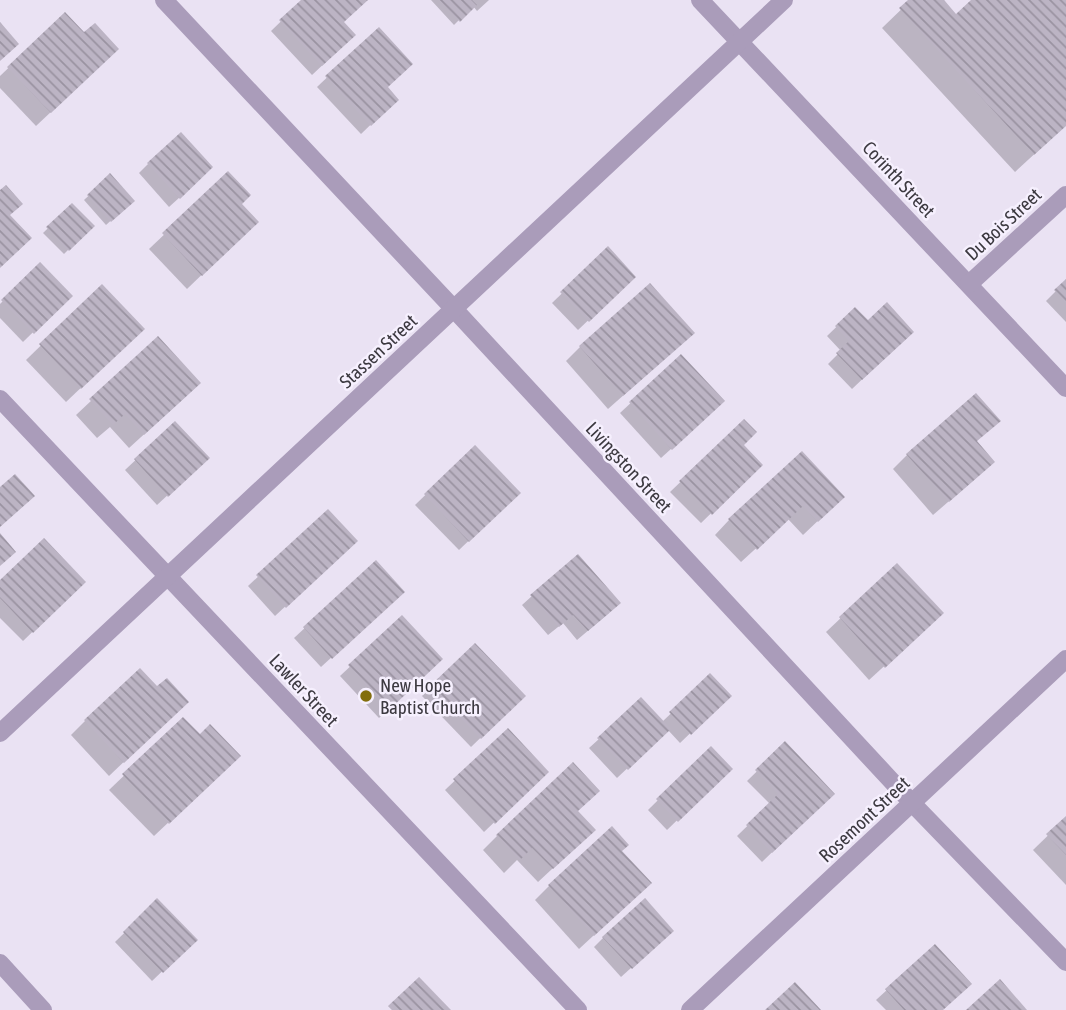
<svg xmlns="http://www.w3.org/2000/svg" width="1066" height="1010" font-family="'Asap Condensed',sans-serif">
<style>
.shadow{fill:#0003}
.building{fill:url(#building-back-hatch)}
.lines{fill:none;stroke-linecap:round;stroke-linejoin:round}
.street{stroke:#aa9cba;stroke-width:18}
.poi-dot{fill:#826e0c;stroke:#f6f0fe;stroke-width:2.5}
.labels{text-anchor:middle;stroke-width:5;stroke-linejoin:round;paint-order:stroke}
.street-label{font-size:19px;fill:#3c3940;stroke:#f6f0fe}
.poi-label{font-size:19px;fill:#3c3940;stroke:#f6f0fe;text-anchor:start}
</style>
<defs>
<pattern id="building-back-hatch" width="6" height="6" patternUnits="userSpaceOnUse" patternTransform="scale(1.75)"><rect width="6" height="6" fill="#bcb4c4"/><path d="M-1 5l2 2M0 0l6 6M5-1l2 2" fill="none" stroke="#9a93a1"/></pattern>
</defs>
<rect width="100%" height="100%" fill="#eae2f3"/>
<g class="shadow">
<polygon points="303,0 365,0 342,22 344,45 312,75 271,31"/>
<polygon points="431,0 489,0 477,11 473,6 454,25"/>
<polygon points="911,0 941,0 956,16 974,0 1066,0 1066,125 1015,172 882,28"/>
<polygon points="65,14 103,63 36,126 0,88 0,76"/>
<polygon points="378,29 387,109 361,134 317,87"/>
<polygon points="148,164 202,177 169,207 139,173"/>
<polygon points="228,174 242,236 187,289 149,249"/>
<polygon points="110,176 128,205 106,225 84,200"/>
<polygon points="72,205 92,226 64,254 43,233"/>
<polygon points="608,249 634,277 578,330 552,303"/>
<polygon points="40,264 70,296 23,342 0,318 0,304"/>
<polygon points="1066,281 1066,322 1046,301"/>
<polygon points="102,286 128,343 66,402 26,360"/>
<polygon points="855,309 868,322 912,332 852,389 828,364 841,351 827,336"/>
<polygon points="158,338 185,397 129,448 110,427 97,438 76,415"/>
<polygon points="580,347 678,347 608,409 566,361"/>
<polygon points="681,356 713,411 661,458 620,413"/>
<polygon points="744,421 742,445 761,465 701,523 670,492"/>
<polygon points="175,423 198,467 157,505 125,470"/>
<polygon points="975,442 978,476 933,515 893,469 907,455"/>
<polygon points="475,447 519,493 459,550 415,505"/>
<polygon points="843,497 803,535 788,519 741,562 715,535 729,520"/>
<polygon points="328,511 346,550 275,616 248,586"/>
<polygon points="375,563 393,601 321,667 294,638"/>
<polygon points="897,565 927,627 869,680 826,632"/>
<polygon points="84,582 23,641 0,618 0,583"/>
<polygon points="532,596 609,613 577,640 563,623 548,635 522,605"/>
<polygon points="402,618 441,659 379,718 340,676"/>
<polygon points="475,645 524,696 471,747 422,696"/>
<polygon points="710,676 729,696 680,743 668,730 617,778 589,748 599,739 662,722"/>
<polygon points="172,716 109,776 71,735 85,721"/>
<polygon points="183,719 200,737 224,770 154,836 109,790"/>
<polygon points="508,730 547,772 484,832 445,790"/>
<polygon points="785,744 832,794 762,862 737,836 770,804 747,781"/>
<polygon points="711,748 730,769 667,830 648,810"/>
<polygon points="576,811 579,844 538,882 517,860 504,873 483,850 497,836"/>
<polygon points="1066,818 1066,885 1033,850"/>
<polygon points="620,851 635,897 579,949 535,900 549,886"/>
<polygon points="157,901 195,940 152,981 115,942"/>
<polygon points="603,938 662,940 621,977 594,947"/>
<polygon points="935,946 942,1010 886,1010 876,1000"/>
</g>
<g class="building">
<polygon points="301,0 368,0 344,22 356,35 322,66 279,20"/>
<polygon points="439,0 472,0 477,5 460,22"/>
<polygon points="908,0 944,0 956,14 971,0 1066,0 1066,126 1034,155 899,8"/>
<polygon points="65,12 84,32 95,23 119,49 51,113 7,67"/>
<polygon points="0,22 19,44 0,61"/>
<polygon points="379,27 413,64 388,87 399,100 371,126 325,76"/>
<polygon points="181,132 213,167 180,199 147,163"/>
<polygon points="228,171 251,195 242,204 259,222 202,276 162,233"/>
<polygon points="110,173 135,201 111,222 87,195"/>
<polygon points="6,185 23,204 10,215 32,238 0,268 0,190"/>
<polygon points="72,203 95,226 69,251 46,227"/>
<polygon points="608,246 636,277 589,322 560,292"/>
<polygon points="40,262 73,296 34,334 1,300"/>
<polygon points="1066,279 1066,303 1054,290"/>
<polygon points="650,283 695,333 623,396 579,346"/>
<polygon points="102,284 145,329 81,389 39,344"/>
<polygon points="887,302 914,332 862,380 836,353 849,341 835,326 855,307 868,320"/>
<polygon points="158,336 201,383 144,435 125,414 113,425 89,399"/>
<polygon points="681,354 725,401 672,450 629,402"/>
<polygon points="976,393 1001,421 977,441 995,462 949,502 906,454"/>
<polygon points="744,419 757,432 744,445 763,465 712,515 679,481"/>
<polygon points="175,421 210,458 168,497 134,459"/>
<polygon points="475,445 521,493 469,542 424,494"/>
<polygon points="802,451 845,497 818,522 803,506 757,550 728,519"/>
<polygon points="15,474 35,496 0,527 0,487"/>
<polygon points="328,509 358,541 286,608 256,575"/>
<polygon points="0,533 16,552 0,566"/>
<polygon points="44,538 86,582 33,633 0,598 0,580"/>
<polygon points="578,554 621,603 588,631 573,615 559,627 530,595"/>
<polygon points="376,560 405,592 332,659 303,627"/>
<polygon points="897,563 944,613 885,668 839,617"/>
<polygon points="402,615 443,659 389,710 348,665"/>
<polygon points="475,643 526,696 481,739 430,686"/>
<polygon points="140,668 157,686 167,678 189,702 124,763 84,720"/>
<polygon points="710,673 732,696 691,735 669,712"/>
<polygon points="641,697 671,729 628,770 597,738"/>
<polygon points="183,717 200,734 210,724 241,756 169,824 122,774"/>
<polygon points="508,728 549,772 495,824 453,779"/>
<polygon points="785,741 835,794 772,853 746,825 778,794 755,770"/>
<polygon points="711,746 733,769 678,822 656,799"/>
<polygon points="573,762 600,791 578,811 596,830 553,869 532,848 520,860 496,835"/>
<polygon points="1066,816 1066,855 1046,834"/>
<polygon points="612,826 629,845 622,851 652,883 594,936 548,885"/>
<polygon points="157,898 198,940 163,973 123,932"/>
<polygon points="645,898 674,931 632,969 602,937"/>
<polygon points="935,944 972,984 943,1010 904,1010 885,989"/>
<polygon points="419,977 451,1010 392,1010 388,1006"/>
<polygon points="1000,979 1027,1010 966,1010"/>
<polygon points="795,982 821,1010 765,1010"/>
</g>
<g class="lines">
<g class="street">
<polyline points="164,0 454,309 912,803 1066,962"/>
<polyline points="700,0 1066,388"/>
<polyline points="969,284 1066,195"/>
<polyline points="0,399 578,1010"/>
<polyline points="0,733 784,0"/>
<polyline points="0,963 43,1010"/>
<polyline points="690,1010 1066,659"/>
</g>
</g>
<circle class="poi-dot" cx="366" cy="696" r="7"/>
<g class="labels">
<g class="street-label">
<text transform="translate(899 179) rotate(47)" y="7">Corinth Street</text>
<text transform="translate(1003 224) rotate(-43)" y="7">Du Bois Street</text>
<text transform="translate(378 351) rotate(-43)" y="7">Stassen Street</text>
<text transform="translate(629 467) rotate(47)" y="7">Livingston Street</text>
<text transform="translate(304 690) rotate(47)" y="7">Lawler Street</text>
<text transform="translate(864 819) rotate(-43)" y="7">Rosemont Street</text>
</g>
<g class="poi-label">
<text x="380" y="692">New Hope<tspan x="380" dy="22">Baptist Church</tspan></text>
</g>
</g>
</svg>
